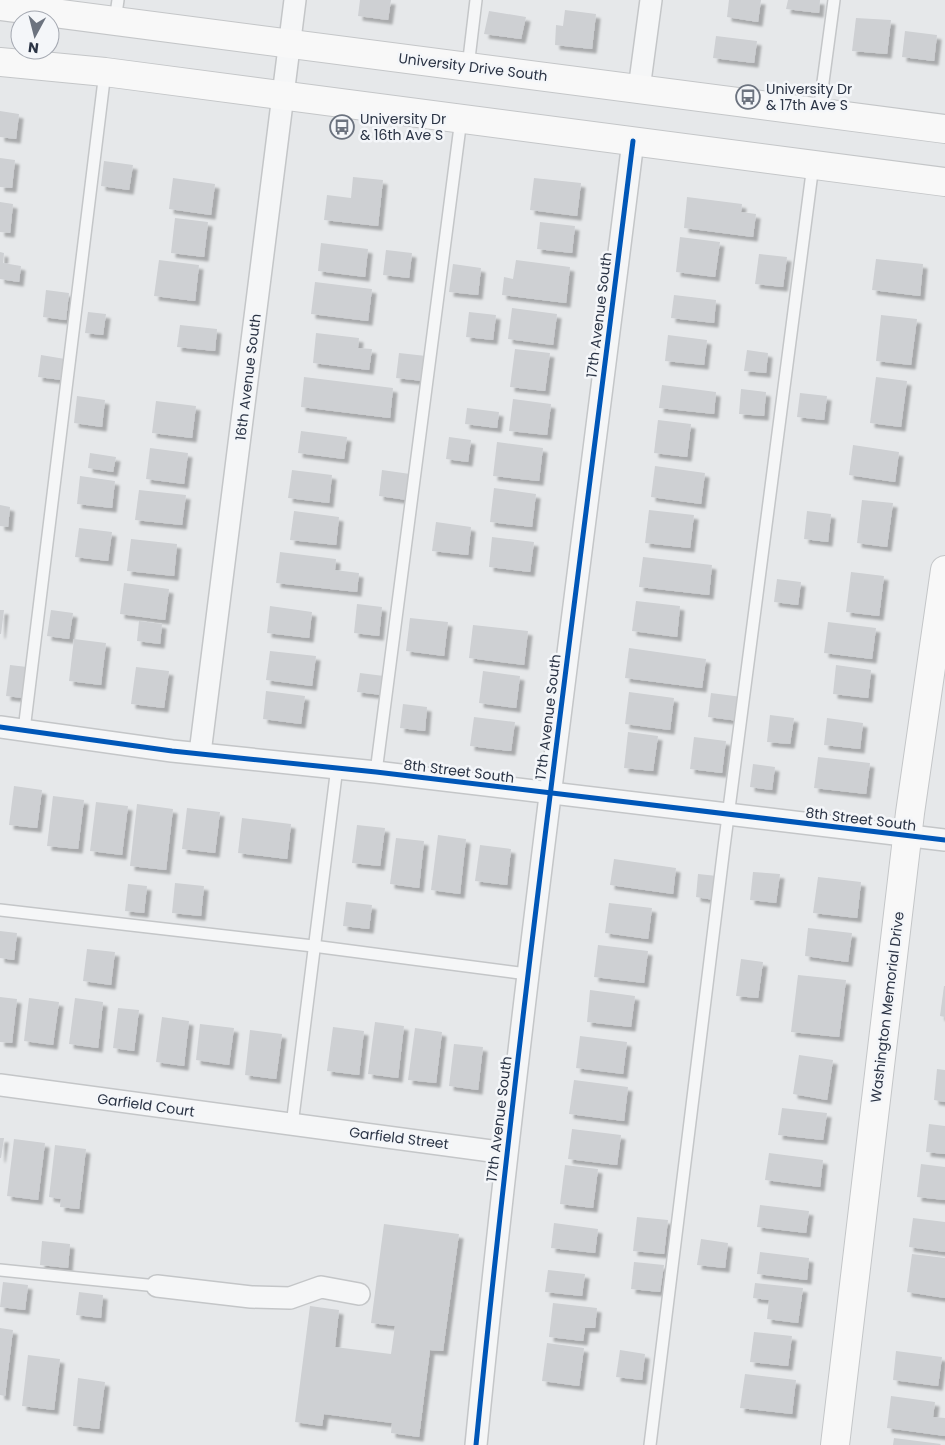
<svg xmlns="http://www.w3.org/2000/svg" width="945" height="1445" font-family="Poppins,sans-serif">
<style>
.building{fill:#ced0d3;filter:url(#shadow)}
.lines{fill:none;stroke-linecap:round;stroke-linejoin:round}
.lane-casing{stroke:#c4c6c8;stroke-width:14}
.street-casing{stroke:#c4c6c8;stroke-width:24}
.secondary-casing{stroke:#c4c6c8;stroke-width:30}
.lane{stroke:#f5f6f7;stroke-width:11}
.street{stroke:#f5f6f7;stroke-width:21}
.secondary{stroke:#f8f8f8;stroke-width:28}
.cycleway-casing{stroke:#f4f6f9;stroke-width:8}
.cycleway{stroke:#0057b8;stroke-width:5}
.labels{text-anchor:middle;stroke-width:5;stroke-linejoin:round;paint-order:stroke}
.street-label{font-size:14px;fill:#2b3445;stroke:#f4f6f9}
.poi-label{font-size:14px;fill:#2b3445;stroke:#f4f6f9;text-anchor:start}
</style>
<defs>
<filter id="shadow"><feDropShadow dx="4.5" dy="4.5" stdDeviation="1" flood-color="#0004"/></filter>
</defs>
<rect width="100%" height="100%" fill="#e6e8ea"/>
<g class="building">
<polygon points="360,0 391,0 388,20 358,16"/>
<polygon points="729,0 761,0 758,22 727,17"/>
<polygon points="788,0 820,0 819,13 786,9"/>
<polygon points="565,10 596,14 592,49 555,45 556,25 563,26"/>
<polygon points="489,11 526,17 521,39 484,34"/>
<polygon points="856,18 891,20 887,54 852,51"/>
<polygon points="905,31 937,35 934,61 902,57"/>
<polygon points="716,36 757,41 754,63 713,58"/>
<polygon points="0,111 19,114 16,139 0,137"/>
<polygon points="0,158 15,160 12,188 0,187"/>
<polygon points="104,161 133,165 129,190 101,186"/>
<polygon points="353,177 383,180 378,226 324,220 327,195 351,198"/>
<polygon points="173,178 215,184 211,215 169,209"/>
<polygon points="534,178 581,183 577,216 530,210"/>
<polygon points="687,197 742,204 741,212 756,214 753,237 684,228"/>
<polygon points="0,202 13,204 10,233 0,232"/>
<polygon points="175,218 208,222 204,257 171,253"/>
<polygon points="540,222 575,226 572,253 537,249"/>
<polygon points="680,237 720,242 715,277 676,272"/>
<polygon points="321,243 368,249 365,277 318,271"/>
<polygon points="386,250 412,253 409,278 383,275"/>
<polygon points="0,252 4,253 3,263 21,266 19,282 0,279"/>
<polygon points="759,254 787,257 783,287 755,284"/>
<polygon points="876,259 923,264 920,296 872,290"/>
<polygon points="159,260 199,265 195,301 154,296"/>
<polygon points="516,260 570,267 566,303 502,295 504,277 513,279"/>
<polygon points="453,264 481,268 478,295 449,292"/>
<polygon points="315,282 372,289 368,321 311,314"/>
<polygon points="46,290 69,293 66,320 43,317"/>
<polygon points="674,295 716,300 714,323 671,318"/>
<polygon points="512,308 557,314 553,345 508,339"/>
<polygon points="88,312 106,314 103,335 85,333"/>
<polygon points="469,312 496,315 493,340 466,337"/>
<polygon points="881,315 917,319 911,365 876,361"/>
<polygon points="180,325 217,329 215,351 177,347"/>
<polygon points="316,333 359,338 358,348 372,349 369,370 313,363"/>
<polygon points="668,335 707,340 704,365 665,361"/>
<polygon points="515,349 550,353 545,391 510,387"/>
<polygon points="747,350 768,353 766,373 744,371"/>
<polygon points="399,353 426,356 423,381 396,378"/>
<polygon points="41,355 65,359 62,380 38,377"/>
<polygon points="304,377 393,388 390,418 301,407"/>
<polygon points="876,377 907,381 901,427 870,423"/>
<polygon points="662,385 716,392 714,414 659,408"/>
<polygon points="741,389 766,392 764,416 739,414"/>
<polygon points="800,393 827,396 824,420 797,417"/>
<polygon points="77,396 105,400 102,427 74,423"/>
<polygon points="513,399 551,404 547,435 509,431"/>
<polygon points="156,401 196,406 192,438 152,433"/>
<polygon points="467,408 499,412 497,428 465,424"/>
<polygon points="658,420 691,424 687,457 654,453"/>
<polygon points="301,431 347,437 344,459 298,453"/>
<polygon points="449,437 471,440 468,462 446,459"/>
<polygon points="497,442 543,448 539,481 493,476"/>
<polygon points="853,445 899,452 895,482 849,475"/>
<polygon points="150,448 188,453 184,484 146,479"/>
<polygon points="90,453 116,457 113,472 88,468"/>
<polygon points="655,466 705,473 701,504 651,497"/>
<polygon points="292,470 332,475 329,503 288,498"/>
<polygon points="382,470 410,474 407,500 379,496"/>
<polygon points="80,476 115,481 112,508 77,504"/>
<polygon points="494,488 536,494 532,527 490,522"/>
<polygon points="139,490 186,495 182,525 135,520"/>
<polygon points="862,500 893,503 887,547 857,543"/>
<polygon points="0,505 10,507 8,527 0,526"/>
<polygon points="649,510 694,515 690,548 645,543"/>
<polygon points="294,511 339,517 336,545 290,540"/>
<polygon points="807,511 831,514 828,542 804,539"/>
<polygon points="436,522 471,527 468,555 432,551"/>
<polygon points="79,528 112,532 108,561 75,557"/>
<polygon points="492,537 534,542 530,572 489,567"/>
<polygon points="131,539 177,544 174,576 127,571"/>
<polygon points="280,552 336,559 335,570 359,573 357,592 276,583"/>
<polygon points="643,557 712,565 709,595 639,587"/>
<polygon points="851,572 884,576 879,616 846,612"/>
<polygon points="777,579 801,582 798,605 774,602"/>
<polygon points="124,583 169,589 165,620 120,614"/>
<polygon points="636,601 680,606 677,637 632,631"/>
<polygon points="357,604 382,607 379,636 354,633"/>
<polygon points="270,606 312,612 309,638 267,633"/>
<polygon points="0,610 4,610 1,634 0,634"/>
<polygon points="51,610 73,613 69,639 47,636"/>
<polygon points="410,618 448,622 444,656 406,651"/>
<polygon points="139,621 162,624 160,644 137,641"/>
<polygon points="828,622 876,628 872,659 824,653"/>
<polygon points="473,625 528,631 524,665 469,658"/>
<polygon points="74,639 106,643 101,685 69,681"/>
<polygon points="629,648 706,659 702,688 625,678"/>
<polygon points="270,651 316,656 312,686 266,680"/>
<polygon points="10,665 27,667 23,698 6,696"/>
<polygon points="836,665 871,670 868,698 833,694"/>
<polygon points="136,667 169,671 164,708 131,704"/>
<polygon points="483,671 520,676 516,708 479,703"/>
<polygon points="360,673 384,676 382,695 357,692"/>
<polygon points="266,691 305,696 301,724 263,719"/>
<polygon points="629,692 674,698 670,730 625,724"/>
<polygon points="711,693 742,697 739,721 708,717"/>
<polygon points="403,704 427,707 425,731 400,728"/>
<polygon points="770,715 794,718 790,744 767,742"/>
<polygon points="474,717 515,722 511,751 470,746"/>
<polygon points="827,718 863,723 860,749 824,745"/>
<polygon points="628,732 658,736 653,771 624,768"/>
<polygon points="694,737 726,741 722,773 690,769"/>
<polygon points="818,757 870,763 866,794 814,788"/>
<polygon points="753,764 775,767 772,790 750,787"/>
<polygon points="14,786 42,790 37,828 9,825"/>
<polygon points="53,796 84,800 78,849 47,846"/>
<polygon points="96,802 128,806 122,855 90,851"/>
<polygon points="137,804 173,809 166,870 130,866"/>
<polygon points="187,808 220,812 215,853 182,849"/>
<polygon points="242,818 291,824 287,859 238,853"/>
<polygon points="357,825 385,828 380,866 352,863"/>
<polygon points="438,835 466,839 460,894 431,890"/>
<polygon points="396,838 424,841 419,888 390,884"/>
<polygon points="480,845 511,849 507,885 475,881"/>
<polygon points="614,859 676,868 673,894 610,885"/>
<polygon points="753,872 780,874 776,903 750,900"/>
<polygon points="698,874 717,876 714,900 696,897"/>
<polygon points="818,877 861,882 857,918 813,913"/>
<polygon points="175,883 204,886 201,916 172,913"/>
<polygon points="128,884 147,886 144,913 125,911"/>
<polygon points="346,902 372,905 369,929 343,926"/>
<polygon points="609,903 652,908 648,939 605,933"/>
<polygon points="808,928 852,933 848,962 805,956"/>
<polygon points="0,931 17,933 14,960 0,958"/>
<polygon points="598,945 648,951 644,983 594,977"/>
<polygon points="87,949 115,952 111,985 83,981"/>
<polygon points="741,959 763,962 758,998 736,996"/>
<polygon points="798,975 846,980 839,1037 791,1032"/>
<polygon points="944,986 945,986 945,1017 940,1016"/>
<polygon points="590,990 635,996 631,1027 587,1022"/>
<polygon points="0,997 17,999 12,1043 0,1042"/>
<polygon points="29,998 59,1002 53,1045 24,1041"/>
<polygon points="75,998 103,1002 98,1048 69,1044"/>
<polygon points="118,1008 139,1010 134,1051 113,1048"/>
<polygon points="162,1017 189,1021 184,1066 156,1062"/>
<polygon points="375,1022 404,1026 398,1078 368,1074"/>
<polygon points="200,1024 234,1028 229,1065 196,1060"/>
<polygon points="333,1027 364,1031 359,1075 327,1071"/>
<polygon points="415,1028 442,1032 436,1083 408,1080"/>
<polygon points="250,1030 282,1034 276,1079 245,1075"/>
<polygon points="580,1036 627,1042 623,1074 576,1068"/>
<polygon points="454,1044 483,1047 478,1090 449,1086"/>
<polygon points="799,1055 833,1060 827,1100 793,1094"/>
<polygon points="937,1069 945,1070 945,1102 934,1100"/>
<polygon points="574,1080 628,1087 624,1121 569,1114"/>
<polygon points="782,1108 827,1113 823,1140 778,1135"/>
<polygon points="929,1124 945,1126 945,1154 926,1152"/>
<polygon points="572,1129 621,1135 617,1165 568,1159"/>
<polygon points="0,1138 4,1138 1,1158 0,1158"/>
<polygon points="14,1139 45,1143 38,1200 7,1196"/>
<polygon points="55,1145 86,1149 79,1209 60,1207 61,1199 49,1197"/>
<polygon points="769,1153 823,1160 820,1187 765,1180"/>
<polygon points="921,1164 945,1167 945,1200 917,1197"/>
<polygon points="565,1165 598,1169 593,1208 560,1204"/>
<polygon points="760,1205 809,1211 806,1233 757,1227"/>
<polygon points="637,1217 668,1220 664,1254 633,1251"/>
<polygon points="913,1218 945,1222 945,1252 909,1247"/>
<polygon points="554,1223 598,1229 595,1253 551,1248"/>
<polygon points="384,1224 459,1234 443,1351 430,1350 419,1437 391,1433 392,1423 324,1414 322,1426 295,1422 310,1306 339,1310 335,1347 391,1354 395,1326 371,1323"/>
<polygon points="701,1239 728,1243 725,1268 697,1265"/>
<polygon points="42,1241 70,1244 68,1268 40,1265"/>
<polygon points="760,1252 809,1258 807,1280 757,1274"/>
<polygon points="912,1254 945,1258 945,1298 907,1292"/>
<polygon points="634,1262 664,1265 660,1292 631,1289"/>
<polygon points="548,1270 585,1274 582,1296 545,1292"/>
<polygon points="3,1282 28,1285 25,1310 0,1307"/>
<polygon points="755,1283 803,1288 798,1323 767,1319 769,1300 753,1298"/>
<polygon points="79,1292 103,1295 101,1318 76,1315"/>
<polygon points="553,1303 597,1308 595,1328 585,1328 583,1341 549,1337"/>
<polygon points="0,1328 13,1330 5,1396 0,1395"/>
<polygon points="754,1332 792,1336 788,1366 750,1362"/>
<polygon points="547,1343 584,1348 579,1386 542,1381"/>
<polygon points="620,1350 645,1354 642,1380 616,1377"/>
<polygon points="896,1351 942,1357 938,1386 893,1380"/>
<polygon points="28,1355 60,1359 54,1410 22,1406"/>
<polygon points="745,1374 796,1380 792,1414 740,1408"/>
<polygon points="78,1378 105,1382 99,1429 73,1426"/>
<polygon points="891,1396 935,1402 933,1417 945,1418 945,1436 887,1428"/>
<polygon points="894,1438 941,1444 940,1445 893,1445"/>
</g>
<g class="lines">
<g class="lane-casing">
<g id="lane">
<polyline points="115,21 118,0"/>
<polyline points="468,67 476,0"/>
<polyline points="819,112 834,0"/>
<polyline points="24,730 105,72"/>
<polyline points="376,772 461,119"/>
<polyline points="0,910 313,946 527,974"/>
<polyline points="292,1125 337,767"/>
<polyline points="0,1270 157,1286"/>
<polyline points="650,1445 724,847 813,165"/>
</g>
</g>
<g class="street-casing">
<g id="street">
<polyline points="639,89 651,0"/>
<polyline points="0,727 172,751 376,772 945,840"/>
<polyline points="200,753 295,0"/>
<polyline points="0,1085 506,1153"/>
<polyline points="157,1286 251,1297 290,1298 321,1287 359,1294"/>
<path d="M 476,1445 C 519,1009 579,576 633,141"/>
</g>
</g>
<g class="secondary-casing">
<g id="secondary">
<polyline points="0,6 945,129"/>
<polyline points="0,62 105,72 945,182"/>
<polyline points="835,1445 910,813 945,570"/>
</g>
</g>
<use href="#lane" class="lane"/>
<use href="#street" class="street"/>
<use href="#secondary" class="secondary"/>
<g class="cycleway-casing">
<g id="cycleway">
<polyline points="0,727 172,751 376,772 945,840"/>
<path d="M 476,1445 C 519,1009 579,576 633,141"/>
</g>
</g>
<use href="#cycleway" class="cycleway"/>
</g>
<defs>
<g id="bus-ring" transform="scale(1.25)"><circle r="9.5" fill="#f4f6f9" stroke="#6c737f" stroke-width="1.5"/><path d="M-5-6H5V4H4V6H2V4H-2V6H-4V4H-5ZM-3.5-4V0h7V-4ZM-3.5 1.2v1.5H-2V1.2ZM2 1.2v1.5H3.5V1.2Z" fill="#6c737f"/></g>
</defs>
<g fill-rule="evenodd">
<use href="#bus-ring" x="748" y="97"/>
<use href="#bus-ring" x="342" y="127"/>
</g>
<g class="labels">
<g class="street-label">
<text transform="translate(473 67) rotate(7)" y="5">University Drive South</text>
<text transform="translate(599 315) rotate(-83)" y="5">17th Avenue South</text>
<text transform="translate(248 377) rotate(-83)" y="5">16th Avenue South</text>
<text transform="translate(548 717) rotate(-83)" y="5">17th Avenue South</text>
<text transform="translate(459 771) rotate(7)" y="5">8th Street South</text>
<text transform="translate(861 819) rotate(7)" y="5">8th Street South</text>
<text transform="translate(887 1007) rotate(-83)" y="5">Washington Memorial Drive</text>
<text transform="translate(146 1105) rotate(8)" y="5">Garfield Court</text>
<text transform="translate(499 1119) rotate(-83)" y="5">17th Avenue South</text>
<text transform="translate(399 1138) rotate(7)" y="5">Garfield Street</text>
</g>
<g class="poi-label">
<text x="766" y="94">University Dr<tspan x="766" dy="16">&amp; 17th Ave S</tspan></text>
<text x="360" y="124">University Dr<tspan x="360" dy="16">&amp; 16th Ave S</tspan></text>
</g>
</g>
<g transform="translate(35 35) rotate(187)"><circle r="24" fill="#f4f6f9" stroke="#a4a8b1"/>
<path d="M0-4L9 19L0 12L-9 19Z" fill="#6c737f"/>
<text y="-8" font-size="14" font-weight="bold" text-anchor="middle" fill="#2b3445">N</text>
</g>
</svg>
